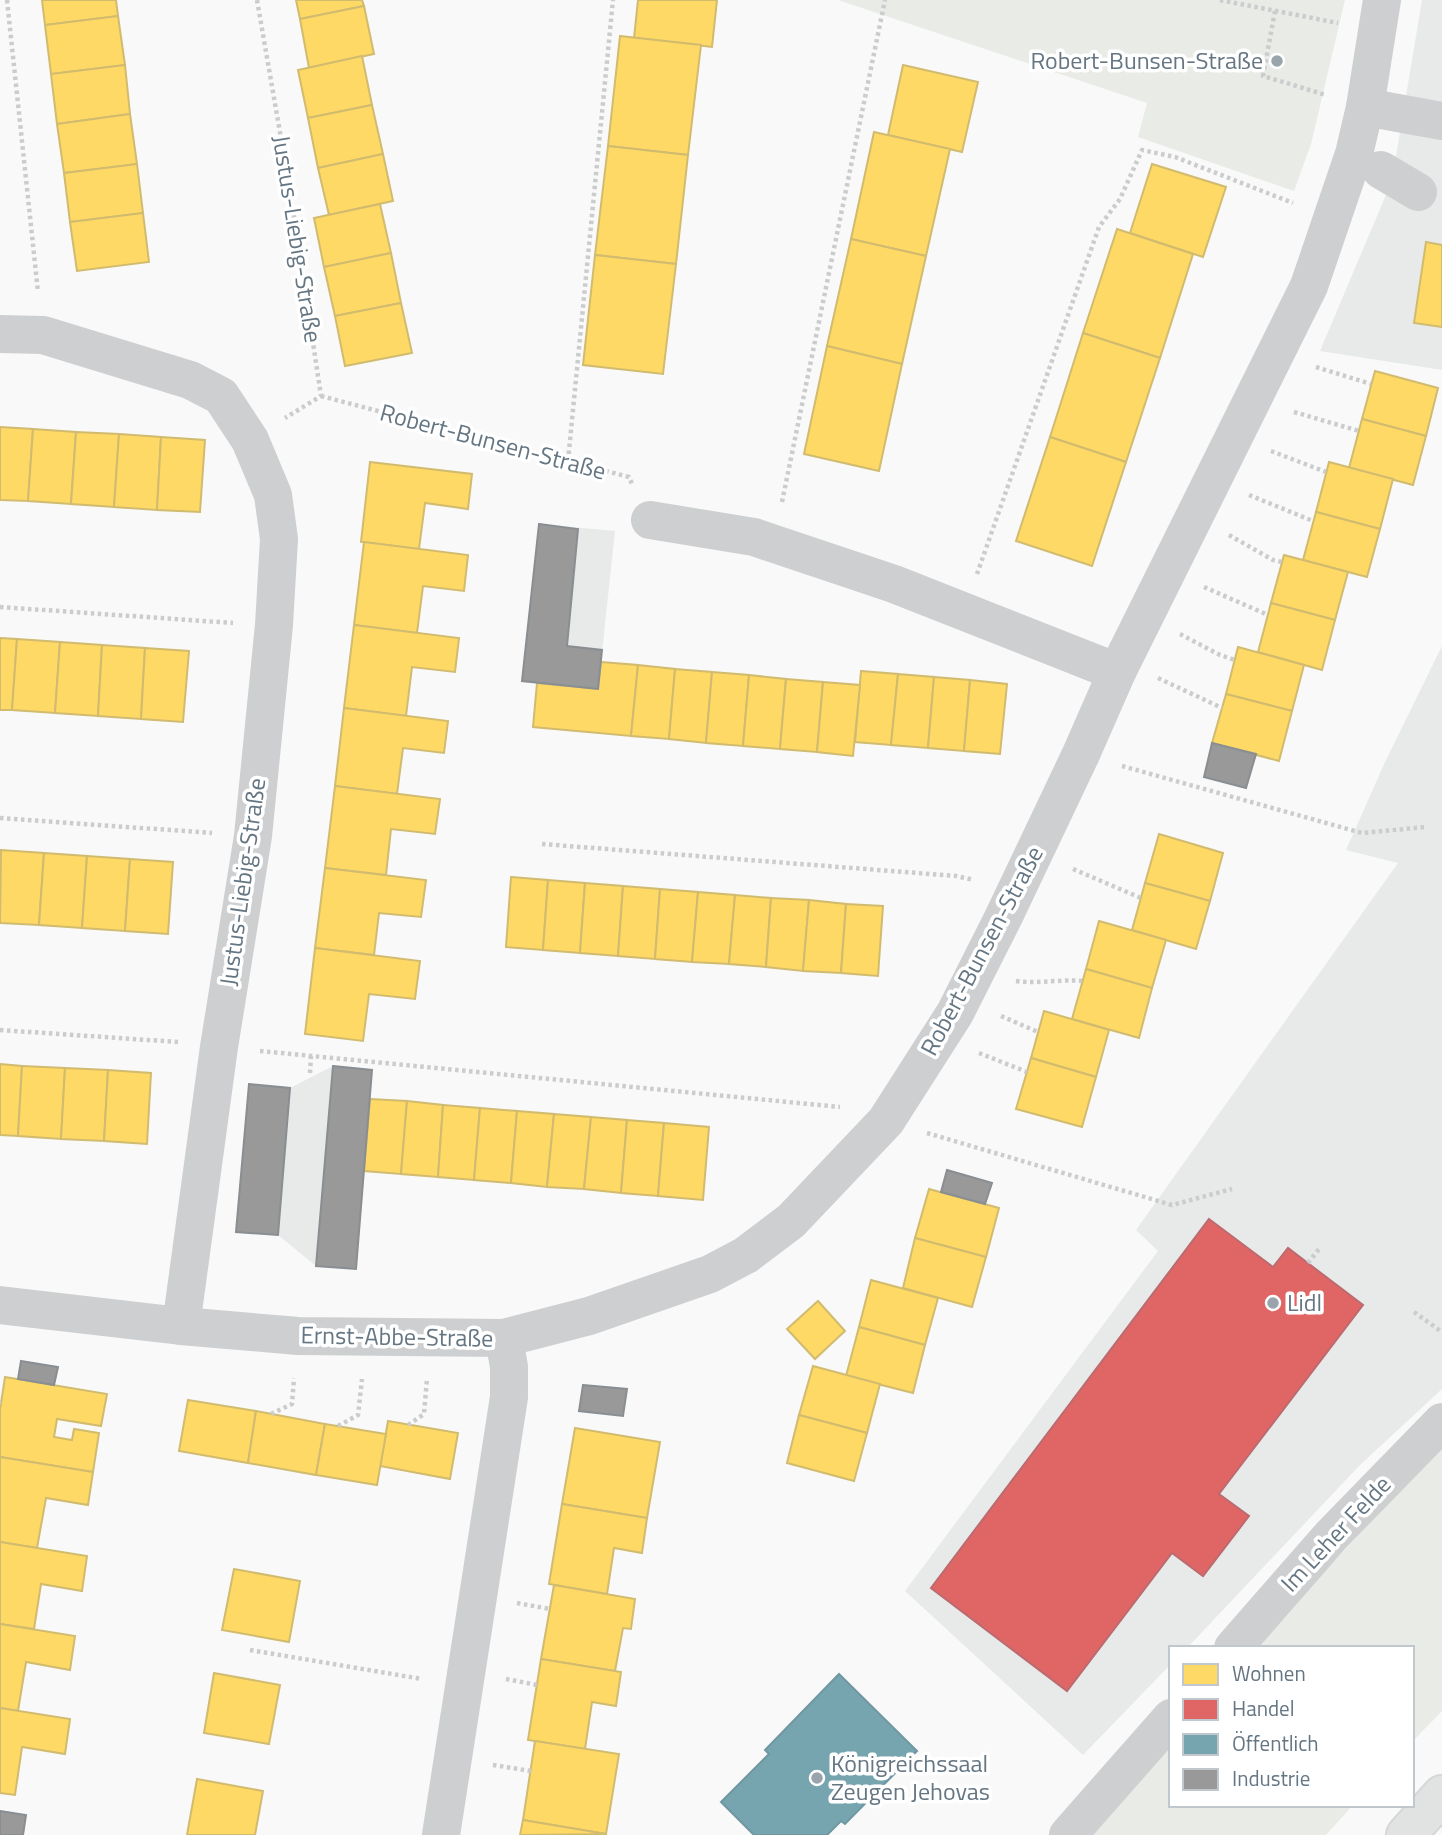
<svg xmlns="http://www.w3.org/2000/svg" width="1442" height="1835" font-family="'Titillium Web',sans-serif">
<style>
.built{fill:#e8e9e9}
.green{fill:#e8ebe6}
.homes{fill:#ffd966;stroke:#d1bb6f;stroke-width:2}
.shops{fill:#e06666;stroke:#bb6b6f;stroke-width:2}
.public{fill:#76a5af;stroke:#7197a2;stroke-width:2}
.industry{fill:#999;stroke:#898e92;stroke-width:2}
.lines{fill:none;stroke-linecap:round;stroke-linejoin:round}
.highway-casing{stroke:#d5d6d6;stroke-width:42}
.path{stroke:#cbcccd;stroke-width:4.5;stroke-dasharray:3.5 3.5;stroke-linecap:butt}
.street{stroke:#cecfd0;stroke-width:38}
.highway{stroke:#e1e2e2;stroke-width:38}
.poi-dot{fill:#99a4ac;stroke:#fff;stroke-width:2.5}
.labels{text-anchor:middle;stroke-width:7;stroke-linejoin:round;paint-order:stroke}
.poi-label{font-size:24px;fill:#657683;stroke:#fff;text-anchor:start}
.street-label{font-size:24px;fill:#657683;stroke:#fff}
</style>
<rect width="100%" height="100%" fill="#f9f9f9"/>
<g class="built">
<polygon points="1422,0 1442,0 1442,370 1320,351 1391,183 1381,170 1396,156"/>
<polygon points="539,524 615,531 598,689 522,681"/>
<polygon points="1442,646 1442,1389 1360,1465 1187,1648 1171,1648 1171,1664 1083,1755 905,1591 1158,1251 1136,1230 1398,863 1346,850 1385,762"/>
<polygon points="333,1066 372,1070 356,1269 316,1266 278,1235 237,1232 249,1084 290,1088"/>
</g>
<g class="green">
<polygon points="838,0 1345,0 1311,144 1294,191 1138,137 1147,103"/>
<polygon points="1442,1447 1442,1711 1412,1742 1412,1648 1252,1648"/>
<polygon points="1171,1739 1171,1805 1353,1805 1326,1835 1085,1835"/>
</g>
<g class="homes">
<polygon points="42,0 116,0 118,16 45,25"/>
<polygon points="296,0 362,0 364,6 300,19"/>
<polygon points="638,0 717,0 712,47 634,38"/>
<polygon points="364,6 374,54 309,68 300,19"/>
<polygon points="118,16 125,65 51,74 45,25"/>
<polygon points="620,36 701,45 688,155 608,146"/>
<polygon points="362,56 372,105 308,118 298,70"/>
<polygon points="125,65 130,114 57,124 51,74"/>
<polygon points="903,65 978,82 962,152 888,135"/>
<polygon points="372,105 383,154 318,168 308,118"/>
<polygon points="130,114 137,164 64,173 57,124"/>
<polygon points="874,132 950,149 926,256 851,239"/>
<polygon points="608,146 688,155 676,264 595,255"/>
<polygon points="383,154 393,201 329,215 318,168"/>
<polygon points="137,164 143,213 70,222 64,173"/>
<polygon points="1152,164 1226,187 1203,257 1130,233"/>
<polygon points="380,204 391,253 324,267 314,218"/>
<polygon points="143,213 149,262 77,271 70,222"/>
<polygon points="1117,229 1193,254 1160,358 1083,333"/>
<polygon points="851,239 926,256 902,364 827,346"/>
<polygon points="1426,242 1442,245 1442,327 1414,323"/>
<polygon points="391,253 401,303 335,316 324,267"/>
<polygon points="595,255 676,264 663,374 583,365"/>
<polygon points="401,303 412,353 345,366 335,316"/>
<polygon points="1083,333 1160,358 1126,462 1050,437"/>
<polygon points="827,346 902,364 879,471 804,454"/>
<polygon points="1375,371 1438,388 1426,436 1362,419"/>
<polygon points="1362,419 1426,436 1413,485 1349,468"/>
<polygon points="0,427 33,429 28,501 0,500"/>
<polygon points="33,429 76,432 71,504 28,501"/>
<polygon points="76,432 119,434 114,507 71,504"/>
<polygon points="119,434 161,437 157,510 114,507"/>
<polygon points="161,437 205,440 200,512 157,510"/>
<polygon points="1050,437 1126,462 1092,566 1016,541"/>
<polygon points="370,462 472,474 468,509 425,503 419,549 361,542"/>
<polygon points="1329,462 1393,479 1380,529 1316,512"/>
<polygon points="1316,512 1380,529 1367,577 1303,560"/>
<polygon points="364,542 468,555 464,591 423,586 417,633 354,625"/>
<polygon points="1284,555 1348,572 1335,620 1271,603"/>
<polygon points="1271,603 1335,620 1322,670 1258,652"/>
<polygon points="354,625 459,638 455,672 412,667 406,716 344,708"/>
<polygon points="0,638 17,639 12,710 0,710"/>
<polygon points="17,639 60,642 55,713 12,710"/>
<polygon points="60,642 102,645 98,716 55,713"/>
<polygon points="102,645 145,648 141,719 98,716"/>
<polygon points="1238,647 1304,665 1292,711 1226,694"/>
<polygon points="145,648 189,651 183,722 141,719"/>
<polygon points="601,662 638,665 631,736 533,727 537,683 598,689"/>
<polygon points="638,665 675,669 669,739 631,736"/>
<polygon points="675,669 712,672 706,743 669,739"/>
<polygon points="861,671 898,674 891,745 855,742"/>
<polygon points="712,672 749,675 743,746 706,743"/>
<polygon points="898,674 934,677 928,748 891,745"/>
<polygon points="749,675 786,679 780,749 743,746"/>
<polygon points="934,677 970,680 964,751 928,748"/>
<polygon points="786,679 823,682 817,752 780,749"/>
<polygon points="970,680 1007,684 1000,754 964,751"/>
<polygon points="823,682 860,685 853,756 817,752"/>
<polygon points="1226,694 1292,711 1279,761 1212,743"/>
<polygon points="344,708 448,721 444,753 403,748 397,794 335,786"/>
<polygon points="335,786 440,799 435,834 391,829 386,875 325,868"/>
<polygon points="1159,834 1223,853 1210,901 1145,883"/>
<polygon points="1,850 44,853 39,925 0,923"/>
<polygon points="44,853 87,856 82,928 39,925"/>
<polygon points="87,856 130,859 125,931 82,928"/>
<polygon points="130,859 173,862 168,934 125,931"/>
<polygon points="325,868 426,880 421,917 379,913 374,955 315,948"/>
<polygon points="511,877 548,880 543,950 506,947"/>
<polygon points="548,880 585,883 580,953 543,950"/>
<polygon points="585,883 623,886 618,956 580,953"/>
<polygon points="1145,883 1210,901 1196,949 1132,930"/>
<polygon points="623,886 660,889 655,959 618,956"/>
<polygon points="660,889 698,892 692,962 655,959"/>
<polygon points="698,892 735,895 729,964 692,962"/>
<polygon points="735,895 771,898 766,967 729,964"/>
<polygon points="771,898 809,900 803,971 766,967"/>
<polygon points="809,900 846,904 841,973 803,971"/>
<polygon points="846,904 883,906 878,976 841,973"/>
<polygon points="1099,921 1166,940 1152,988 1086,969"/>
<polygon points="315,948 420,961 415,999 369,994 363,1041 305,1034"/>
<polygon points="1086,969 1152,988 1139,1038 1072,1019"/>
<polygon points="1044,1011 1109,1030 1096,1077 1031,1058"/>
<polygon points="1031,1058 1096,1077 1082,1127 1016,1109"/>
<polygon points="0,1064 22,1066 18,1136 0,1135"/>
<polygon points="22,1066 65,1068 61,1139 18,1136"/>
<polygon points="65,1068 108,1070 104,1141 61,1139"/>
<polygon points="108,1070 151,1073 147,1144 104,1141"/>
<polygon points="370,1099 407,1101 401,1174 364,1171"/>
<polygon points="407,1101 443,1105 438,1177 401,1174"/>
<polygon points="443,1105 480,1108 474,1180 438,1177"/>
<polygon points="480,1108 517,1111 511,1183 474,1180"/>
<polygon points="517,1111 554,1114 547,1187 511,1183"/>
<polygon points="554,1114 591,1117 584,1189 547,1187"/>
<polygon points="591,1117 627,1120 621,1193 584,1189"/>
<polygon points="627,1120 664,1123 658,1196 621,1193"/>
<polygon points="664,1123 709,1127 703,1200 658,1196"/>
<polygon points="929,1189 999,1208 986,1257 915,1238"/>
<polygon points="915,1238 986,1257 972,1307 903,1288"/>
<polygon points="871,1280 938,1298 925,1345 859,1327"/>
<polygon points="818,1301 845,1331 815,1359 787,1329"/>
<polygon points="859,1327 925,1345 913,1393 846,1376"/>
<polygon points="813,1366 880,1384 867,1433 799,1415"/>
<polygon points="5,1377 107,1394 101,1426 57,1419 54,1437 72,1440 74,1429 99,1433 93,1472 0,1457 0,1410"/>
<polygon points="188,1400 256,1411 248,1463 179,1451"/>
<polygon points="256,1411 325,1424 316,1475 248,1463"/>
<polygon points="799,1415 867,1433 854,1481 787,1463"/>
<polygon points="388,1421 458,1433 450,1479 380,1466"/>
<polygon points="325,1424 386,1434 377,1485 316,1475"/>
<polygon points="575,1428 660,1442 647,1518 562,1504"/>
<polygon points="0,1457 93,1472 88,1505 46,1498 37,1548 0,1542"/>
<polygon points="562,1504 647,1518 642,1553 614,1548 607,1594 549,1584"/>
<polygon points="0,1542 87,1556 82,1591 41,1584 34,1629 0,1624"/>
<polygon points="234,1569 300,1581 289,1642 222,1630"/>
<polygon points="554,1585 635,1599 631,1629 623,1628 615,1671 541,1659"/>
<polygon points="0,1624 75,1636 70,1670 26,1662 18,1711 0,1708"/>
<polygon points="541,1659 621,1672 616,1706 592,1702 585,1749 528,1740"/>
<polygon points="214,1673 280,1685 269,1744 204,1733"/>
<polygon points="0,1708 70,1719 65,1754 22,1747 15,1795 0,1793"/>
<polygon points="535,1741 619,1754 606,1834 523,1820"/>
<polygon points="197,1779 263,1791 255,1835 187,1835"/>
<polygon points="523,1820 606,1834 520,1835"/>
</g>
<polygon class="shops" points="1209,1219 1273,1267 1288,1248 1363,1305 1219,1494 1249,1516 1203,1576 1172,1553 1067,1691 931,1588"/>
<polygon class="public" points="839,1674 917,1751 845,1824 841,1821 827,1835 754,1835 721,1802 769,1754 765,1750"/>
<g class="industry">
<polygon points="539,524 578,529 567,646 602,650 598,689 522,681"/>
<polygon points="1212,743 1256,754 1246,788 1204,777"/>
<polygon points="333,1066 372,1070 356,1269 316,1266"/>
<polygon points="249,1084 290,1088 278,1235 236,1232"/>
<polygon points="947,1170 992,1183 985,1204 941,1192"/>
<polygon points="21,1361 58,1367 54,1385 18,1379"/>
<polygon points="583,1385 627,1389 623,1416 579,1411"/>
<polygon points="0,1811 26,1815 23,1835 0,1835"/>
</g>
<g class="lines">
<g class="highway-casing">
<polyline id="highway" points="1406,1835 1442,1795"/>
</g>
<g class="path">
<polyline points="7,0 38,292"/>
<polyline points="257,0 290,190 321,396 285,418"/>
<polyline points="1220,0 1338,23"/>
<polyline points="1275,11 1263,76 1326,95"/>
<polyline points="1316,367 1371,384"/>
<polyline points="321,396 629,477 632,484"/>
<polyline points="1294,412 1359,431"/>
<polyline points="1271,451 1326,472"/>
<polyline points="568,461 613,0"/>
<polyline points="1249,495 1313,521"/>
<polyline points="782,502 885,0"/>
<polyline points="1229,535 1273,560 1282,562"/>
<polyline points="977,574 1099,227 1120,199 1142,150 1175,157 1293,203"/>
<polyline points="1204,587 1268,615"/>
<polyline points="0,607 233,623"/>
<polyline points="1180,634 1220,655 1235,660"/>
<polyline points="1158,678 1222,708"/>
<polyline points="1122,766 1362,833 1426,827"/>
<polyline points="0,818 212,833"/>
<polyline points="542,844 956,876 974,880"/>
<polyline points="1073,869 1141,898"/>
<path d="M 1016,981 C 1039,984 1060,979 1082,981"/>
<polyline points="1001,1016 1038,1032"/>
<polyline points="0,1030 178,1042"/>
<polyline points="260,1051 840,1107"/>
<polyline points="979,1053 1027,1072"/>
<polyline points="310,1073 311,1056"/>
<polyline points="927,1133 1172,1205 1232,1189"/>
<polyline points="1308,1263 1319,1249"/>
<polyline points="1414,1312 1442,1332"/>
<polyline points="0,1402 1,1402"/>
<polyline points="271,1414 292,1404 294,1378"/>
<polyline points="408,1425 424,1414 427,1379"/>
<polyline points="338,1426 358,1415 362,1379"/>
<polyline points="517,1603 550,1609"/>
<polyline points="250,1650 422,1679"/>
<polyline points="506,1679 537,1685"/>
<polyline points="493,1765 531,1771"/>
</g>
<g class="street">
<polyline points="1365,107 1442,121"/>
<polyline points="1381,170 1418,192"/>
<polyline points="0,334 43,335 190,380 221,396 250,440 273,495 279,539 274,625 253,836 219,1047 181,1326"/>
<polyline points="650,520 754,537 894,584 1117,672"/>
<polyline points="0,1305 181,1326 298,1336 504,1338 589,1316 710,1274 746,1255 791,1221 886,1121 955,1013 1004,916 1081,754 1117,672 1309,286 1354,154 1365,107 1382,0"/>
<polyline points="1233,1648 1331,1536 1442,1422"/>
<polyline points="441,1835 509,1397 509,1367 504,1338"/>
<polyline points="1068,1835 1171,1718"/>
</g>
<use href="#highway" class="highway"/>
</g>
<g class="poi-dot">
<circle cx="1277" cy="61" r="7"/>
<circle cx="1273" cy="1303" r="7"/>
<circle cx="817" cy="1778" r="7"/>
</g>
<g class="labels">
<g class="poi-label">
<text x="1263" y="69" text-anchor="end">Robert-Bunsen-Straße</text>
<text x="1287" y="1311">Lidl</text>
<text x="831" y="1772">Königreichssaal<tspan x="831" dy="28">Zeugen Jehovas</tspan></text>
</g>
<g class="street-label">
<text transform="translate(297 239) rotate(81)" y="8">Justus-Liebig-Straße</text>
<text transform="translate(493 442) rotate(15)" y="8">Robert-Bunsen-Straße</text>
<text transform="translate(243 882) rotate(-82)" y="8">Justus-Liebig-Straße</text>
<text transform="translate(982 951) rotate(-62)" y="8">Robert-Bunsen-Straße</text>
<text transform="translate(397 1337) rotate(1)" y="8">Ernst-Abbe-Straße</text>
<text transform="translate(1336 1534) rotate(-47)" y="8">Im Leher Felde</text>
</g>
</g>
<rect x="1169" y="1646" width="245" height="161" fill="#ffffff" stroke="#c1c8cd" stroke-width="2"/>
<rect x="1183" y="1664" width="35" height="21" fill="#ffd966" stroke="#c1c8cd" stroke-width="2"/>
<text x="1232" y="1681" font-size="21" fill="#657683">Wohnen</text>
<rect x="1183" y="1699" width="35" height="21" fill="#e06666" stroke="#c1c8cd" stroke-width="2"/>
<text x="1232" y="1716" font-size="21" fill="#657683">Handel</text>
<rect x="1183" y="1734" width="35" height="21" fill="#76a5af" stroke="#c1c8cd" stroke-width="2"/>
<text x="1232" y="1751" font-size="21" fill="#657683">Öffentlich</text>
<rect x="1183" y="1769" width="35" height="21" fill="#999999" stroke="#c1c8cd" stroke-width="2"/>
<text x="1232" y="1786" font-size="21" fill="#657683">Industrie</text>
</svg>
